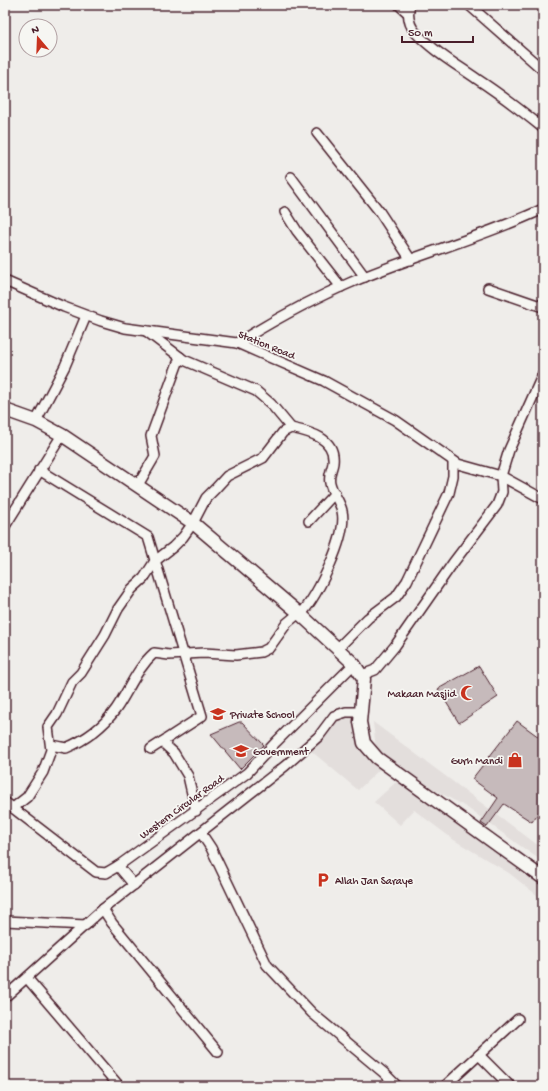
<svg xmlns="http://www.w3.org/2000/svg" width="548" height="1091" font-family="'Gochi Hand',sans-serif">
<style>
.built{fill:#e3dedc}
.building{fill:#c6babb;stroke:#4a1f2b}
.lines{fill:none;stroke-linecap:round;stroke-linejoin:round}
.minor-casing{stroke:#4a1f2b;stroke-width:12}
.major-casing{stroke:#4a1f2b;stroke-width:15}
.minor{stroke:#f6f6f2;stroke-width:9}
.major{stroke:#f6f6f2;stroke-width:12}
.labels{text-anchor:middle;stroke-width:3.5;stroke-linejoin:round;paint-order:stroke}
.street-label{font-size:11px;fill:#4a1f2b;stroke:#f6f6f2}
.poi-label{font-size:11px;fill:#4a1f2b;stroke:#f6f6f2;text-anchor:start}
</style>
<rect width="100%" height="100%" fill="#efedea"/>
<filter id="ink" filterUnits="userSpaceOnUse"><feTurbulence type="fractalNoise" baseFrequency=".025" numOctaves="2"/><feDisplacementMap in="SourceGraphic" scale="8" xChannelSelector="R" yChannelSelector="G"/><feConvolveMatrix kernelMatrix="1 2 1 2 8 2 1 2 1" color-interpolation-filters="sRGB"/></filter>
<g filter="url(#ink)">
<g class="built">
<polygon points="361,712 364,743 380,769 358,790 310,750 334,716"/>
<polygon points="373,722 543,849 543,862 466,807 377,758"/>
<polygon points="396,782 409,789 543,887 543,900 509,873 454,840 414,810 400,825 374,802"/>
</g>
<g class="building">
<polygon points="479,666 498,697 459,723 438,689"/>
<polygon points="517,721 543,740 543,806 532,822 504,804 487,827 481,823 498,798 472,779"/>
<polygon points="239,722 242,722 264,745 240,769 211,734"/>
</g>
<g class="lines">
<g class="minor-casing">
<g id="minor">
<polyline points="399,5 408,13"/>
<path d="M 410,5 C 407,15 409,25 416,33 C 433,51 457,65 477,79 C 500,94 522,111 543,128"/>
<polyline points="469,5 543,70"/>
<polyline points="317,133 379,211 411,260"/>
<polyline points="291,177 365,277"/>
<polyline points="285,212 297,231 341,287"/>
<polyline points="5,281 64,307 101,321 125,328 237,343 324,381 395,420 458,464 501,476 543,499"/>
<polyline points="488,288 543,307"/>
<polyline points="146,331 184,360 256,391 271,404 291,428"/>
<path d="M 237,343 C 274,320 312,299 352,282 C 415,255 481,238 543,209"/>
<polyline points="36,421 65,366 86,316"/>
<polyline points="39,470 148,537 202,716 151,749"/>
<polyline points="138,485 155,456 151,436 180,357"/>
<polyline points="309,521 335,493"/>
<polyline points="5,526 62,435"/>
<polyline points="337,649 368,618 396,597 407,581 449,493 453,476 453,461"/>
<polyline points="362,675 375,670 395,646 453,563 497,505 502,492 501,476 509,450 543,374"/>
<polyline points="162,742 174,753 188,776 196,811"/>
<path d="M 51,745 L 66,748 C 85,740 104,726 116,709 C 129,690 137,668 154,653 L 169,655 L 204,653 L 236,655 L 261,652 L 269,648 L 287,623 L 299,613"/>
<polyline points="5,802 96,872 106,873 118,866 247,773 276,742 354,664"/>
<path d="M 13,808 L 27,797 L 43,772 L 51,750 L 48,727 L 57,714 L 72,682 L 81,673 L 105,635 L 118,609 L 132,589 L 144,578 L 155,561 L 173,547 L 183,537 L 193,523 L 206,498 L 215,489 L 227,476 L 263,458 L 283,432 L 291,428 C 310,432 336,438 333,463 C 332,470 328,475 330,483 C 332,493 340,501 342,511 C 348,536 317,596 301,614"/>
<polyline points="201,833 211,848 267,965 312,1013 384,1073 397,1086"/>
<polyline points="118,866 134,885"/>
<polyline points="103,909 112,923 218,1052"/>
<polyline points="5,921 86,925"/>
<polyline points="27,978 119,1086"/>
<polyline points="5,997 103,909 285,766 319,736 334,716 346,712 361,712"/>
<polyline points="479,1055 510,1086"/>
<polyline points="445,1086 518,1019"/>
</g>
</g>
<g class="major-casing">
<polyline id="major" points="5,410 36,421 62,435 193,523 299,613 354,664 364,679 360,722 364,743 377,758 543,878"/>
</g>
<use href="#minor" class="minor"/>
<use href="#major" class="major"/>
</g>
</g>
<defs>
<g id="mosque-bare" transform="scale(1.2)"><path d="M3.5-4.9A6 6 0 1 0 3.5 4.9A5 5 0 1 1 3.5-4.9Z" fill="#c8321e" stroke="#f6f6f2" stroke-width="2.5" paint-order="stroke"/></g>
<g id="school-bare" transform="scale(1.2)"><path d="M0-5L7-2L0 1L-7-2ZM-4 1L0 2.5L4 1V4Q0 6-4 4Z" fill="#c8321e" stroke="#f6f6f2" stroke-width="2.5" paint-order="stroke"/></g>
<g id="shop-bare" transform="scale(1.2)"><path d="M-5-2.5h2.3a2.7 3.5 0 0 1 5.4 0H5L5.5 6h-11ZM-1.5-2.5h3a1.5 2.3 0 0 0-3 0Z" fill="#c8321e" stroke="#f6f6f2" stroke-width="2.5" paint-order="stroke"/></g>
<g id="parking-bare" transform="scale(1.2)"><path d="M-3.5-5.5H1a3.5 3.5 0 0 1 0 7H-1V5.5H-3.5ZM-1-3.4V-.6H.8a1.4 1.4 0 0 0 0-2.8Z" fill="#c8321e" stroke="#f6f6f2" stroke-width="2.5" paint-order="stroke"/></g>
</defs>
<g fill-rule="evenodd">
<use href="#mosque-bare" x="468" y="693"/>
<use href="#school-bare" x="218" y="714"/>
<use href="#school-bare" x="241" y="751"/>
<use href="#shop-bare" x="515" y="760"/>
<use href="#parking-bare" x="323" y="880"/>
</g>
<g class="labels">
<g class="street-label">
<text transform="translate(267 344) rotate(22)" y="4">Station Road</text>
<text transform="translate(181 806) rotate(-36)" y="4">Western Circular Road</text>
</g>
<g class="poi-label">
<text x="456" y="697" text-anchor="end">Makaan Masjid</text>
<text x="230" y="718">Private School</text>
<text x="253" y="755">Government</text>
<text x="503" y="764" text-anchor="end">Gurh Mandi</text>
<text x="335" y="884">Allah Jan Saraye</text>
</g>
</g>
<rect width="548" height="1091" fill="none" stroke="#f6f6f2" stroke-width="20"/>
<rect x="10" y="10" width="528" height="1071" fill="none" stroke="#4a1f2b" stroke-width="1.5" filter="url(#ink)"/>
<g transform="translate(38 38) rotate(341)"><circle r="19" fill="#f6f6f2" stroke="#b1a0a2"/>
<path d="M0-3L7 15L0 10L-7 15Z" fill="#c8321e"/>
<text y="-6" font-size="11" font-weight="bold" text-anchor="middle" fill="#4a1f2b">N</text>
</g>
<path d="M402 36v6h71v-6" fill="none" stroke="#4a1f2b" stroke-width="2"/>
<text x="408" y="36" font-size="12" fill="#4a1f2b" stroke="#f6f6f2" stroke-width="3" paint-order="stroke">50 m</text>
</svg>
